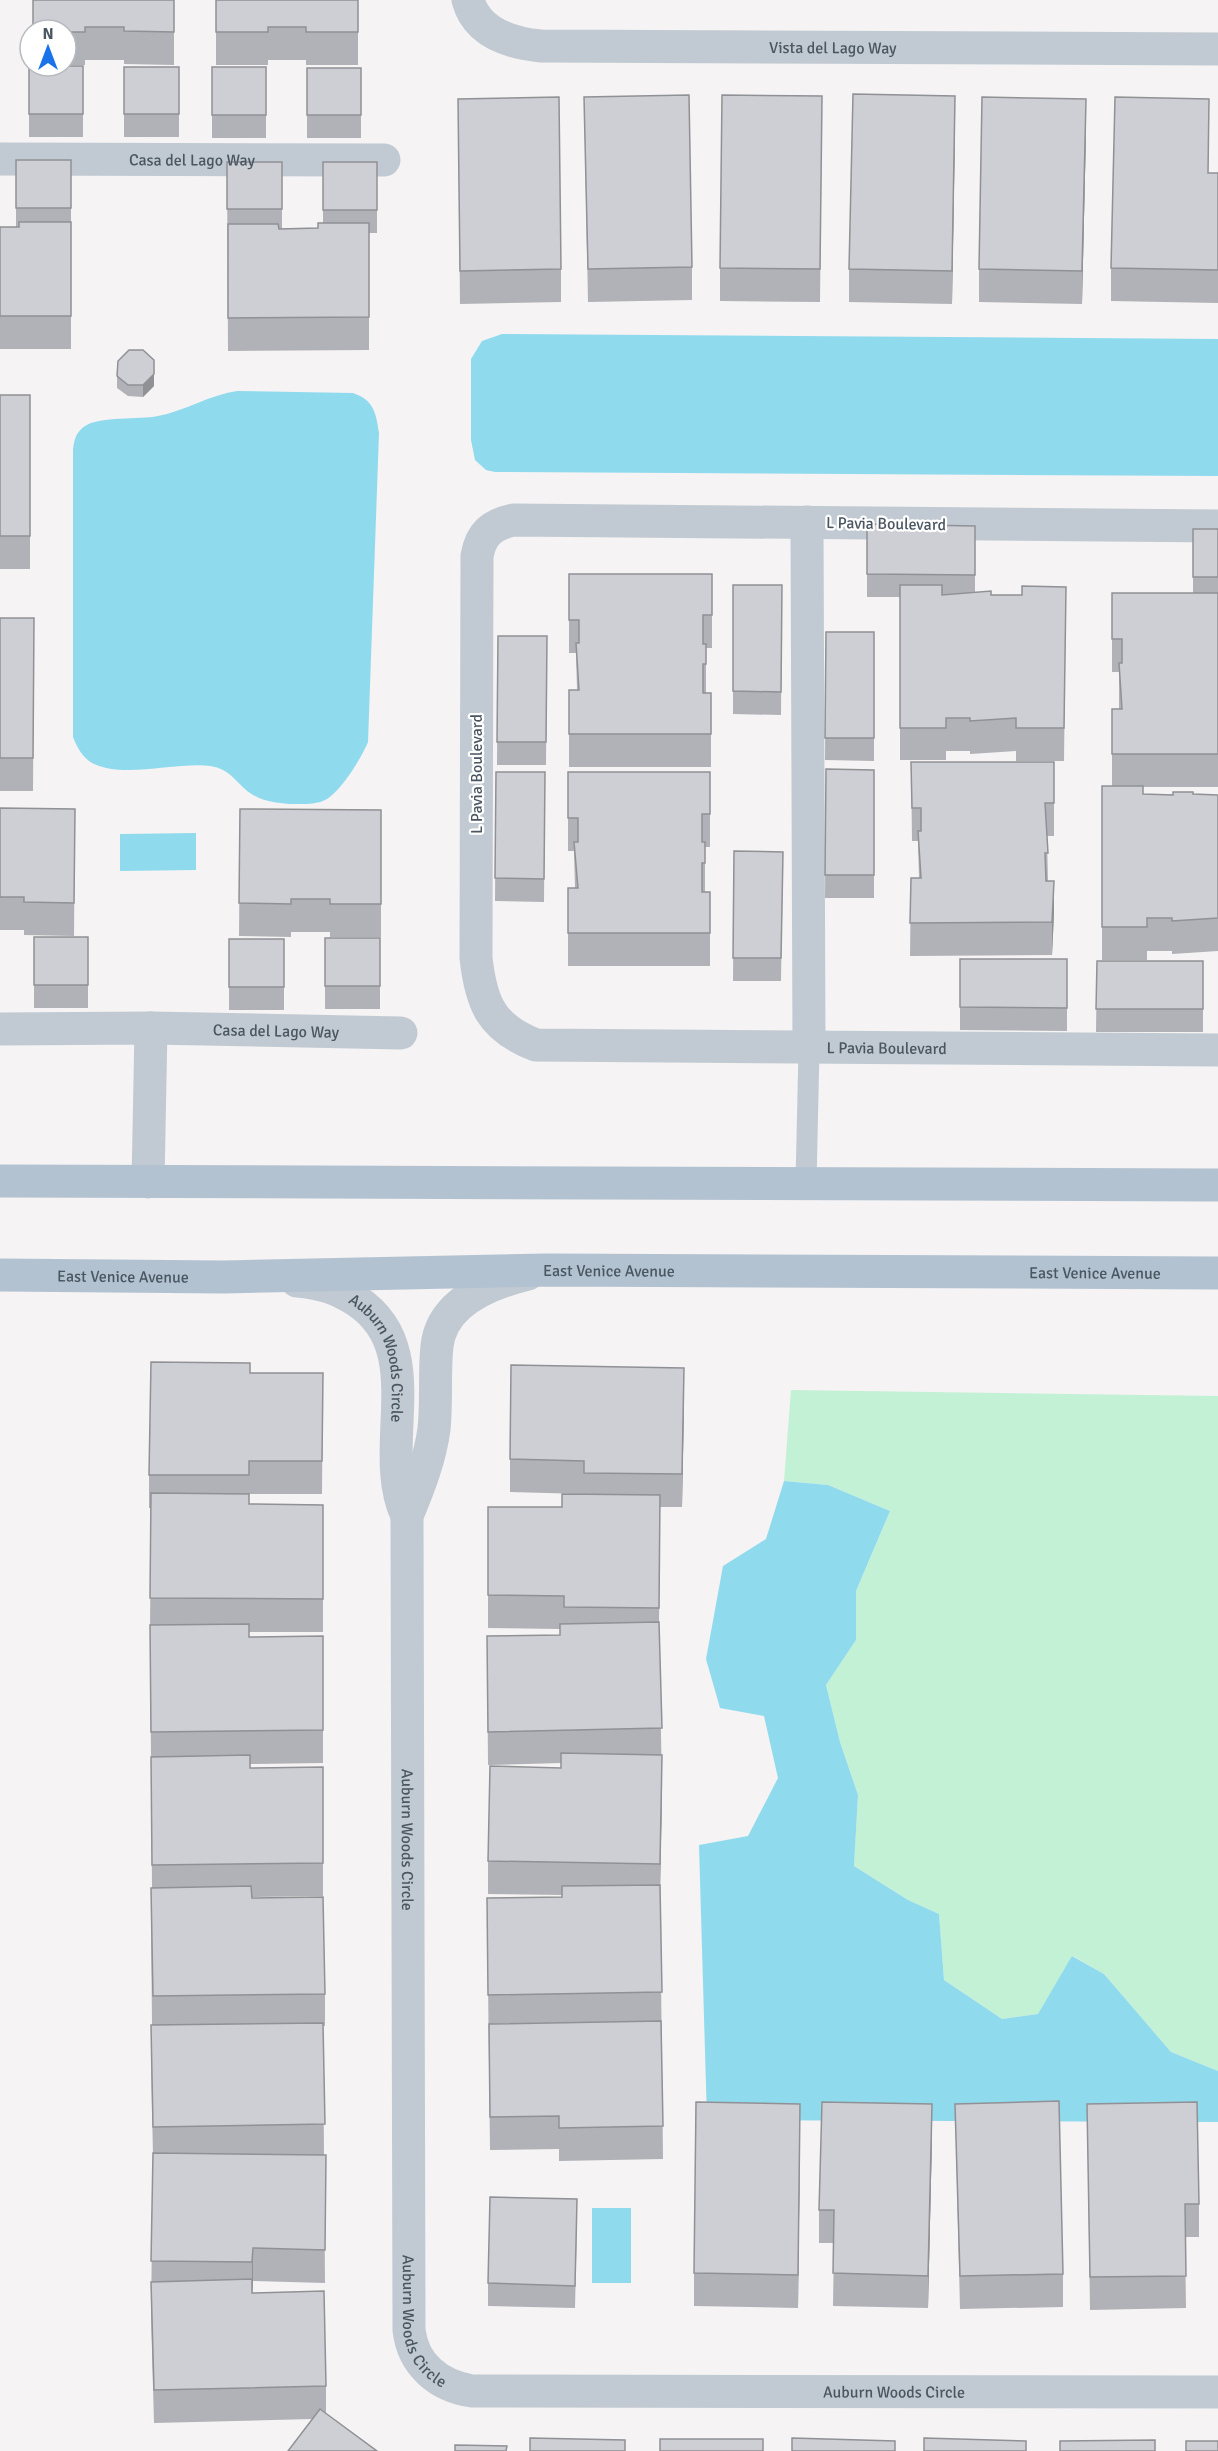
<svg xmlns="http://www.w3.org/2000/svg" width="1218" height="2451" font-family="Signika,sans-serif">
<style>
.green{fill:#c3f1d5}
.water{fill:#90daee}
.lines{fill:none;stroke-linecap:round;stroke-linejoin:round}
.lane{stroke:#c1cad2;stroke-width:21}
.street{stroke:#c1cad2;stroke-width:33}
.primary{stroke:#b3c2d1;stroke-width:33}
.wall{fill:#b0b2b7}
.shaded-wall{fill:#909195}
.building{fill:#cdcfd5;stroke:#909195;stroke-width:1.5}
.labels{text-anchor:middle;stroke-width:4.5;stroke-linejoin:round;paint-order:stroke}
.street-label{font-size:16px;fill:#4a5661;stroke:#fff}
</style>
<rect width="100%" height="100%" fill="#f5f3f3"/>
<polygon class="green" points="791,1390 1218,1396 1218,2071 1171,2052 1104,1974 1073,1956 1038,2014 1002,2019 944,1980 939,1914 908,1900 854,1866 858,1795 840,1742 826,1685 856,1640 856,1591 890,1511 828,1485 784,1481"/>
<g class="water">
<polygon points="502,334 1218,339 1218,476 495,472 486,470 475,460 471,440 471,359 482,341"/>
<path d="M 237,391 L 353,393 C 374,400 376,413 379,433 L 368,742 C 362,757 340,793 325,800 C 315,805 301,804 289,804 C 276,803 261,801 250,793 C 235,782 231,769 210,766 C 176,762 122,779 92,763 C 82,757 77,747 73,737 L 73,450 C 74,440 76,432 85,426 C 101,416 138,420 158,416 C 185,411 209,395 237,391 Z"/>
<polygon points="196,833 196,870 120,871 120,834"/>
<polygon points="784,1481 828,1485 890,1511 856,1591 856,1640 826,1685 840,1742 858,1795 854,1866 908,1900 939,1914 944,1980 1002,2019 1038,2014 1072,1956 1104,1974 1171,2052 1218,2071 1218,2122 707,2120 699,1845 748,1836 778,1778 764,1716 720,1708 706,1659 723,1566 766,1539"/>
<rect x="592" y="2208" width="39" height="75"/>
</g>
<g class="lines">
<polyline class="lane" points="806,1183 809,1049"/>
<g class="street">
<path id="s1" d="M 468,0 C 477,33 510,43 541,46 L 1218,49"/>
<path id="s2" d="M 0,159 L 384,160"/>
<polyline points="807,522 809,1049"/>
<path id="s3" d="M 1218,526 L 513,520 C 491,525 481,534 477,556 L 476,958 C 481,1003 491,1028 536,1045 L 1218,1050"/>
<path id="s4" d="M 0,1029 L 151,1028 L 401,1033"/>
<polyline points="148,1182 151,1028"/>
<path id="s5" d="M 528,1274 C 491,1283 442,1301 437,1346 C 434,1373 437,1401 434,1429 C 430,1459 419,1487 407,1516 L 409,2330 C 413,2365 439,2386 472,2391 L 1218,2392"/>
<path id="s6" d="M 297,1281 C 321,1283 337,1288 357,1301 C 431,1350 375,1449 407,1516"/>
</g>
<g class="primary">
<polyline points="0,1181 1218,1185"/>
<path id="s7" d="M 0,1275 L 224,1277 L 546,1270 L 1218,1273"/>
</g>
</g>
<g class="wall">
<polygon points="174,0 174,65 124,64 124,60 85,60 85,65 66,65 66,30"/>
<polygon points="216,0 358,0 358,65 306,65 306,60 268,60 268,65 216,65"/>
<rect x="29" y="66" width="54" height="71"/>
<rect x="124" y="67" width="55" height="70"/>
<rect x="212" y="67" width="54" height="71"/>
<rect x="307" y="68" width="54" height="70"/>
<polygon points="822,96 820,302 720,301 720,268"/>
<polygon points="584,97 692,267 692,300 588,302"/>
<polygon points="458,99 561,269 561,302 460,304"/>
<polygon points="955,129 952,304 849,302 849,269"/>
<polygon points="1086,132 1082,304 979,302 979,269"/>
<polygon points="1209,132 1208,173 1218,173 1218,303 1111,301 1111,268"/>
<polygon points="16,160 71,160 71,349 0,349 0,227 16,227"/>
<polygon points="227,162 282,162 282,229 318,228 323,223 323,162 377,162 377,233 369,233 369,350 228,351"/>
<polygon points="117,376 154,386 143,397 128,396 117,388"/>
<rect x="0" y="395" width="30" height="174"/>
<polygon points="867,524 975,526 975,592 991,595 1022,595 1066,587 1064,761 1016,761 1016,751 970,754 970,751 946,751 946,760 900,760 900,597 867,597"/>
<polygon points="1193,529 1218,529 1218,787 1143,787 1143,794 1218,795 1218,951 1172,954 1172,951 1147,951 1147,960 1102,960 1102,786 1112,786 1112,709 1119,709 1119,672 1112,672 1112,593 1193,593"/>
<polygon points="569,574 712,574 712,648 706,648 706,693 711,693 711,767 569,767 569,690 577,690 576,653 569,653"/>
<polygon points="733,585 782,585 781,715 733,714"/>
<polygon points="0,618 34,618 33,791 0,791"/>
<polygon points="826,632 874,632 874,761 825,760"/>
<polygon points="498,636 547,636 546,765 497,765"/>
<polygon points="911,762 1054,762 1054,836 1047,836 1048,881 1054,914 1052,955 910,956 911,878 919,878 918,841 912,841"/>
<polygon points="826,769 874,770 874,898 825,898"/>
<polygon points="496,772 545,772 544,902 495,901"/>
<polygon points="568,772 710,772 710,847 705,847 705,892 710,892 710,966 568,966 568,888 575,888 574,851 568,851"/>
<polygon points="0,808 75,809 74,936 24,935 24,930 0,930"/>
<polygon points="240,809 381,810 381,937 330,937 330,932 291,932 291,937 239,936"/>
<polygon points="734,851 783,852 781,981 733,981"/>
<rect x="34" y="937" width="54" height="71"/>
<rect x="325" y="938" width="55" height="71"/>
<rect x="229" y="939" width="55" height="71"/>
<polygon points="960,959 1067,959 1067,1031 960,1030"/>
<polygon points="1097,961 1203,961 1203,1032 1096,1032"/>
<polygon points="250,1373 323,1373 322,1494 249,1494 249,1504 323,1505 323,1632 249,1632 249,1637 323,1636 323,1763 250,1764 250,1768 323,1767 323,1896 252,1897 325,1994 325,2026 323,2026 325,2283 253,2281 252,2293 326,2386 326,2413 312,2419 154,2423 151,2315 153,2157 151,2058 152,2025 151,1921 151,1888 152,1888 150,1631 151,1508 149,1508 149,1475"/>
<polygon points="684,1401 682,1507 660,1507 659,1625 662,1788 660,1885 663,2159 559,2161 559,2149 490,2150 487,1898 562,1897 562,1895 488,1894 488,1861 561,1768 561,1763 488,1765 487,1636 560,1635 560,1629 488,1628 488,1507 562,1507 584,1494 510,1492 510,1459"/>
<polygon points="955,2104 1063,2274 1063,2307 960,2309"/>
<polygon points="1087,2104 1199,2204 1199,2237 1185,2237 1186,2308 1090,2310"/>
<polygon points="800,2136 798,2308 694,2306 694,2273"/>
<polygon points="932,2137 928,2308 833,2306 834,2243 819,2243 819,2210"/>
<polygon points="577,2222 575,2308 488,2306 488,2283"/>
</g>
<g class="shaded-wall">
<polygon points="955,96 955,129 952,304 952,271"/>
<polygon points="1086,99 1086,132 1082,304 1082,271"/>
<polygon points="154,374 154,386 143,397 143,385"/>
<polygon points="1054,881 1054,914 1052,955 1052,922"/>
<polygon points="684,1368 684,1401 682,1507 682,1474"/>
<polygon points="662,1755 662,1788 660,1897 660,1864"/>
<polygon points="800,2104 800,2136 798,2308 798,2275"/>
<polygon points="932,2104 932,2137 928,2308 928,2276"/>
<polygon points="253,2248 253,2281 252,2295 252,2262"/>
</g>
<g class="building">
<polygon points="33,0 174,0 174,32 124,31 124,27 85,27 85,32 66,32 66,30 33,30"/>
<polygon points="216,0 358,0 358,32 306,32 306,27 268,27 268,32 216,32"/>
<rect x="29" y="66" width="54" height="48"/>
<rect x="124" y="67" width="55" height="47"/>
<rect x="212" y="67" width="54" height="48"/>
<rect x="307" y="68" width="54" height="47"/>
<polygon points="853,94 955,96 952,271 849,269"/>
<polygon points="689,95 692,267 588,269 584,97"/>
<polygon points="722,95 822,96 820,269 720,268"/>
<polygon points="559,97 561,269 460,271 458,99"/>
<polygon points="982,97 1086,99 1082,271 979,269"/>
<polygon points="1115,97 1209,99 1208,173 1218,173 1218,270 1111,268"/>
<rect x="16" y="160" width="55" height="48"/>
<rect x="227" y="162" width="55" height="47"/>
<rect x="323" y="162" width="54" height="48"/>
<polygon points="19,222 71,222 71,316 0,316 0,227 19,227"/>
<polygon points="318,223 369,223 369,317 228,318 228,224 278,224 279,229 318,228"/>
<polygon points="129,350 143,350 154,360 154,374 143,385 128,385 117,376 118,361"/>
<rect x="0" y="395" width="30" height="141"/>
<polygon points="867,524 975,526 975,575 867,574"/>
<rect x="1193" y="529" width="25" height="48"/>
<polygon points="569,574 712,574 712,615 703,615 703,644 706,644 706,664 703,664 703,693 711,693 711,734 569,734 569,690 579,690 576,643 579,643 579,620 569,620"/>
<polygon points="733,585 782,585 781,692 733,691"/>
<polygon points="900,585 942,585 942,595 991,591 991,595 1022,595 1022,586 1066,587 1064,728 1016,728 1016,718 970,721 970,718 946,718 946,728 900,728"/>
<polygon points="1112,593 1218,593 1218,754 1112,754 1112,709 1122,709 1119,663 1122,663 1122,639 1112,639"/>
<polygon points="0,618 34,618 33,758 0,758"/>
<polygon points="826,632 874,632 874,738 825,738"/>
<polygon points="498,636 547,636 546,742 497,742"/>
<polygon points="911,762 1054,762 1054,803 1045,803 1048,853 1045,853 1046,881 1054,881 1052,922 910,923 911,878 921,878 918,831 921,831 921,808 912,808"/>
<polygon points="826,769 874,770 874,875 825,875"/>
<polygon points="496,772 545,772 544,879 495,878"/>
<polygon points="568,772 710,772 710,814 702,814 702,842 705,842 705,863 702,863 702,892 710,892 710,933 568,933 568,888 578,888 574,842 578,842 578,818 568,818"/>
<polygon points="1102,786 1143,786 1143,794 1173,795 1173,792 1193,792 1193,794 1218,795 1218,918 1172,921 1172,918 1147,918 1147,927 1102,927"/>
<polygon points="0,808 75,809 74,903 24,902 24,897 0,897"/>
<polygon points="240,809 381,810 381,904 330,904 330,899 291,899 291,904 239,903"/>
<polygon points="734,851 783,852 781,958 733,958"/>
<rect x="34" y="937" width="54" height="48"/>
<rect x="325" y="938" width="55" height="48"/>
<rect x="229" y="939" width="55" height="48"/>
<polygon points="960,959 1067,959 1067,1008 960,1007"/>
<polygon points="1097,961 1203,961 1203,1009 1096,1009"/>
<polygon points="151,1362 250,1363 250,1373 323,1373 322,1461 249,1461 249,1475 149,1475"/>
<polygon points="511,1365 684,1368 682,1474 584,1473 584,1461 510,1459"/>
<polygon points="151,1493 249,1494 249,1504 323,1505 323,1599 150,1598"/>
<polygon points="562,1494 660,1495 659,1608 564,1607 564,1596 488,1595 488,1507 562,1507"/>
<polygon points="659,1622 662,1728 488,1732 487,1636 560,1635 560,1624"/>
<polygon points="249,1624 249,1637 323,1636 323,1730 151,1732 150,1625"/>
<polygon points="561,1753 662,1755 660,1864 488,1861 490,1766 561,1768"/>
<polygon points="250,1755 250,1768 323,1767 323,1863 152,1865 151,1757"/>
<polygon points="660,1885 662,1992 488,1995 487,1898 562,1897 562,1886"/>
<polygon points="251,1886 252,1898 323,1897 325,1994 153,1996 151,1888"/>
<polygon points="661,2021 663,2126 559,2128 559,2116 490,2117 489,2024"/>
<polygon points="323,2023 325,2124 153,2127 151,2025"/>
<polygon points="1059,2101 1063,2274 960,2276 955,2104"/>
<polygon points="696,2102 800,2104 798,2275 694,2273"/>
<polygon points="822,2102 932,2104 928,2276 833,2273 834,2210 819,2210"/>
<polygon points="1197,2102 1199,2204 1185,2204 1186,2276 1090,2277 1087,2104"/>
<polygon points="153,2153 326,2155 325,2250 253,2248 252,2262 151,2261"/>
<polygon points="490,2197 577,2199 575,2286 488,2283"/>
<polygon points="252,2279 252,2293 324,2291 326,2386 154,2390 151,2282"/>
<polygon points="320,2409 377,2451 288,2451"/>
<polygon points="530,2438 625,2440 625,2451 530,2451"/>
<polygon points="792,2438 895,2441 895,2451 792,2451"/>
<polygon points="924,2438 1026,2441 1026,2451 924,2451"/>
<rect x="660" y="2439" width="103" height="12"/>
<polygon points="1155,2440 1155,2451 1060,2451 1060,2441"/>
<rect x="1186" y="2441" width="32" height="10"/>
<polygon points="455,2445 507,2446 506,2451 455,2451"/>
</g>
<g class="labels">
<g class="street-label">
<text dy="6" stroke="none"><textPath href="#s1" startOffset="384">Vista del Lago Way</textPath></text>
<text dy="6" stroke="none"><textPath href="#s2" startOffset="192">Casa del Lago Way</textPath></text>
<text transform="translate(886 523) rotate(1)" y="6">L Pavia Boulevard</text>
<text transform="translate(476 774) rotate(-90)" y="6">L Pavia Boulevard</text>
<text dy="6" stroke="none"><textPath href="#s4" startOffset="276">Casa del Lago Way</textPath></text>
<text dy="6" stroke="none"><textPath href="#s3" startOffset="1626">L Pavia Boulevard</textPath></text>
<text dy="6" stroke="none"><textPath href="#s7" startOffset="609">East Venice Avenue</textPath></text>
<text dy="6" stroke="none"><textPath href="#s7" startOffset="1095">East Venice Avenue</textPath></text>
<text dy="6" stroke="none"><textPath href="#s7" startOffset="123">East Venice Avenue</textPath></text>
<text dy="6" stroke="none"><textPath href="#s6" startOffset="128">Auburn Woods Circle</textPath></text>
<text dy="6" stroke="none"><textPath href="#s5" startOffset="622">Auburn Woods Circle</textPath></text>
<text dy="6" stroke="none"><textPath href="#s5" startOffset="1108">Auburn Woods Circle</textPath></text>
<text dy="6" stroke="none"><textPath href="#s5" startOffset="1629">Auburn Woods Circle</textPath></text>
</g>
</g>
<g transform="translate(48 48)"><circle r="28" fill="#ffffff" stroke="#b7bbc0" stroke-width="1.5"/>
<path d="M0-4.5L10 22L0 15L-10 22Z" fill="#1a73e8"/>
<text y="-9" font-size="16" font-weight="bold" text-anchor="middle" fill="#4a5661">N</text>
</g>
</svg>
